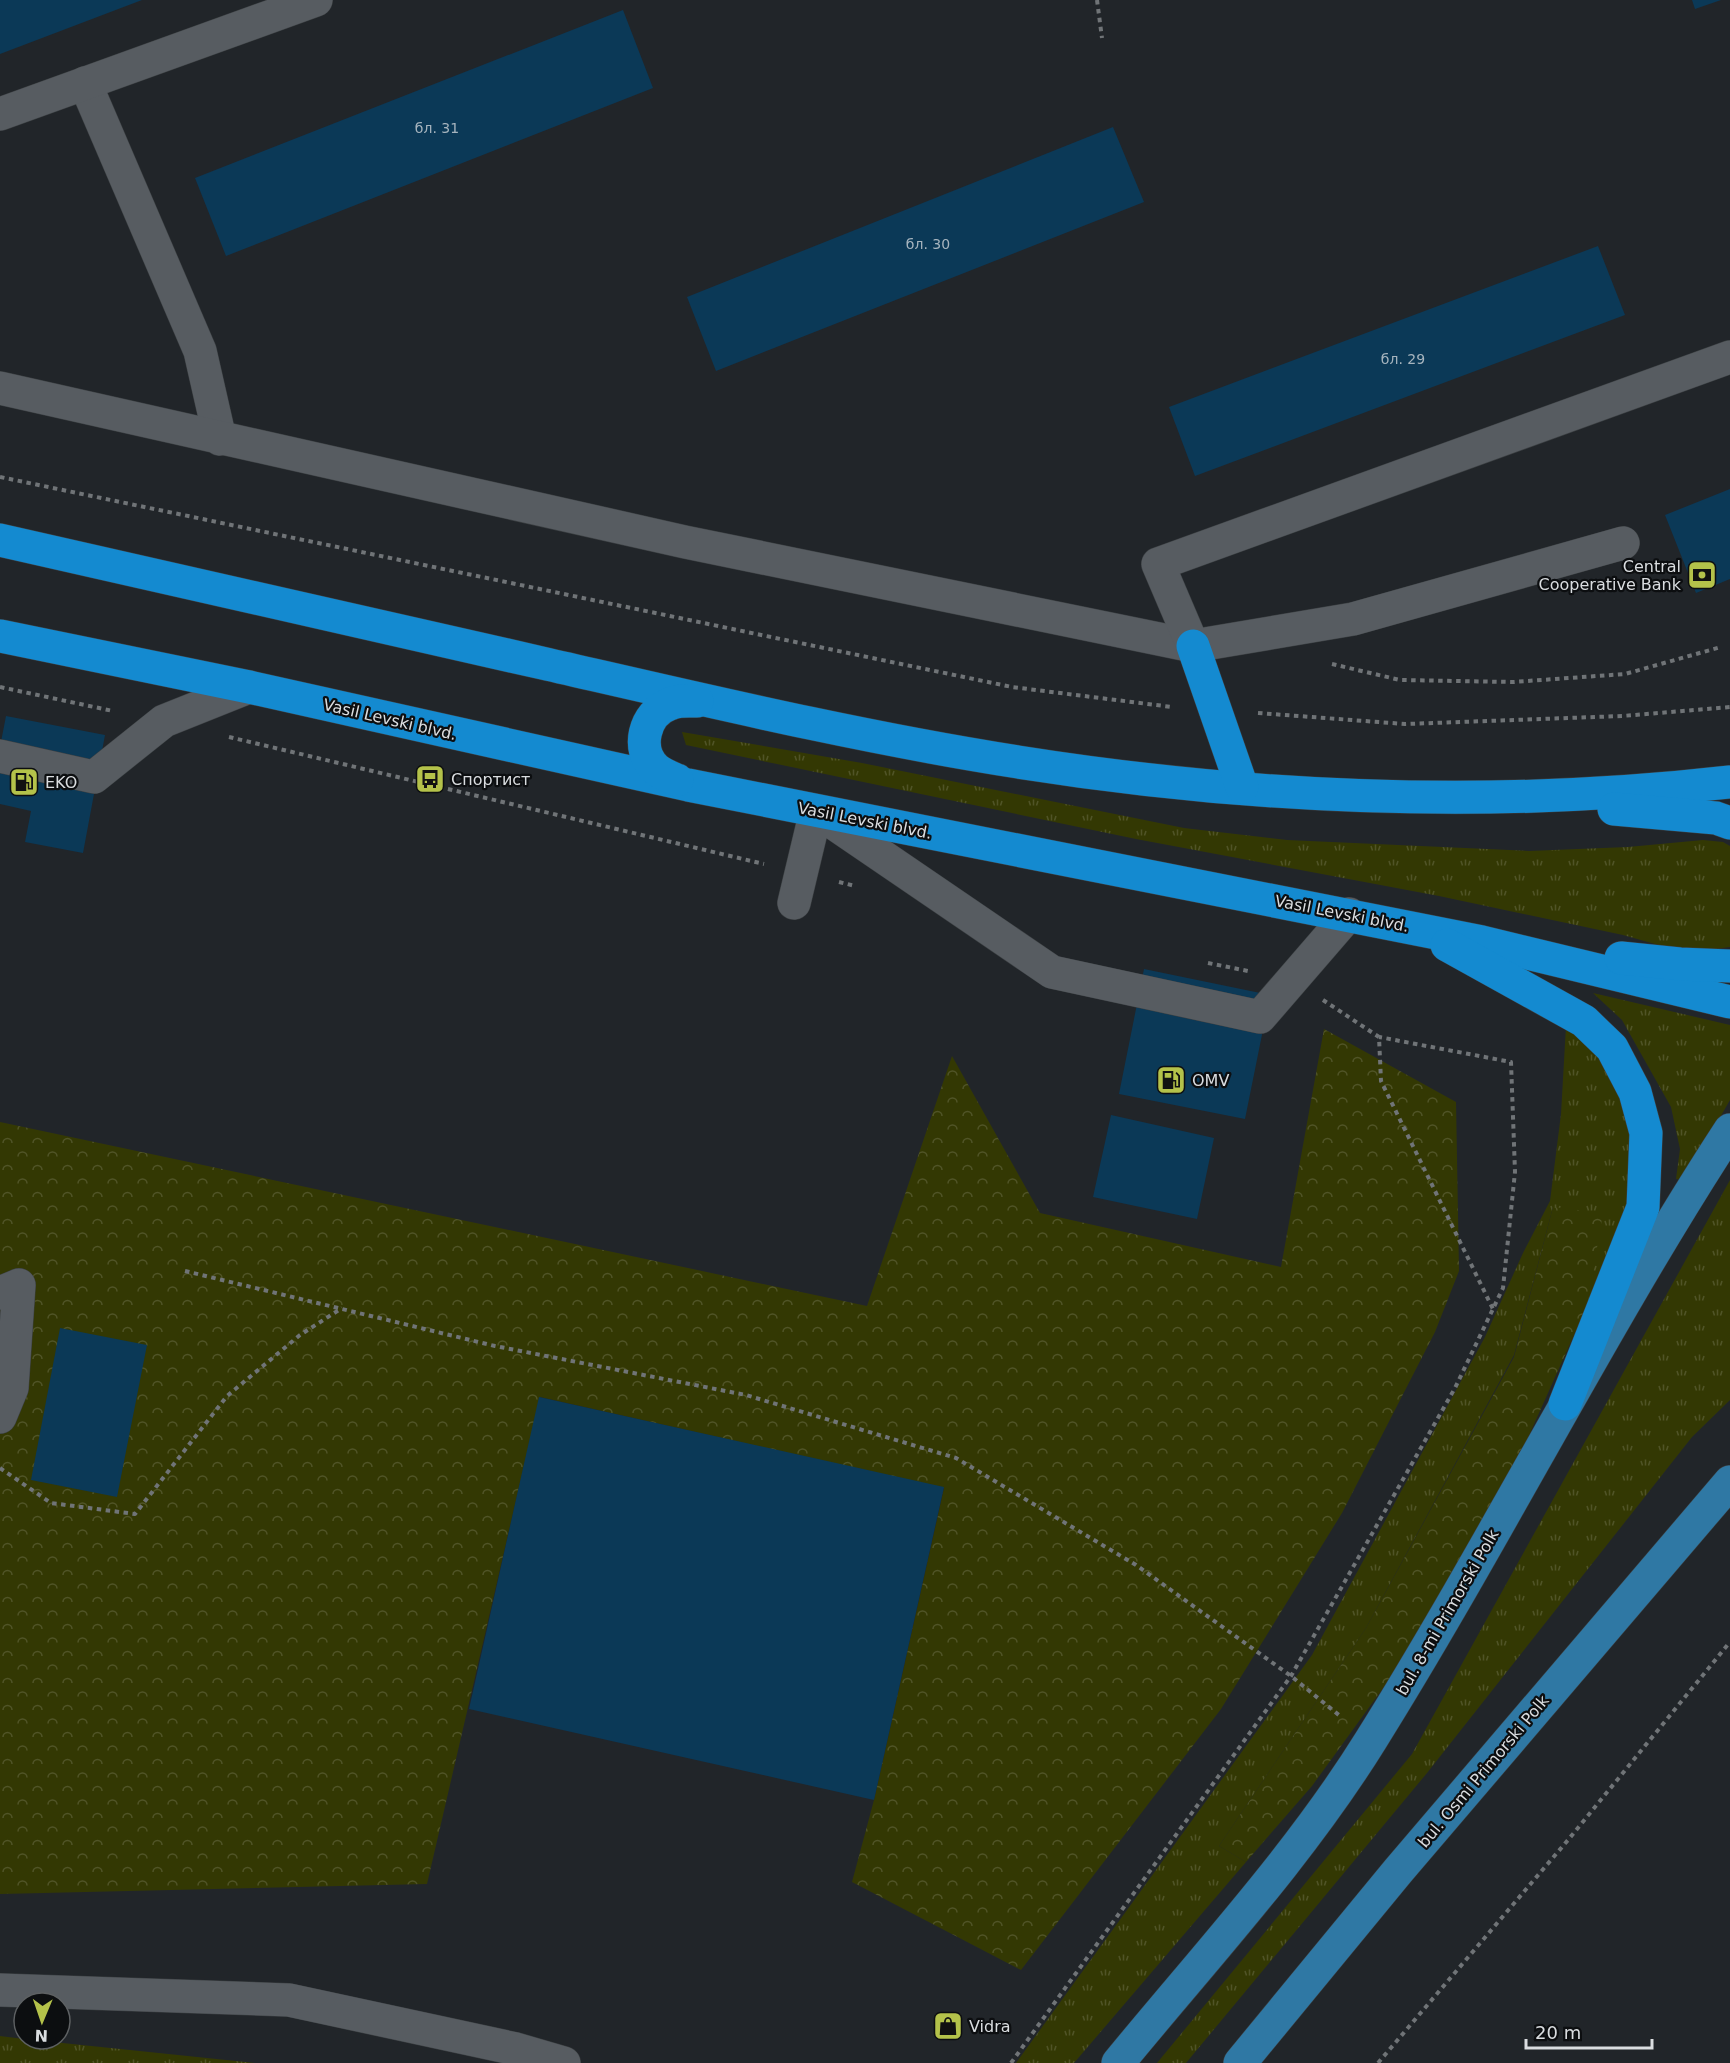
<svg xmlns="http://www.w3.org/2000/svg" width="1730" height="2063" font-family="'DejaVu Sans',sans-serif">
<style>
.grass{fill:url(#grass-tufts)}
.forest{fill:url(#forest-crowns)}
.building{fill:#0b3957}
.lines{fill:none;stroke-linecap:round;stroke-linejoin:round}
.minor-casing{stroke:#3c4043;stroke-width:34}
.major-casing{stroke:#3c4043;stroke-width:34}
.highway-casing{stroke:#3c4043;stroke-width:34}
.path{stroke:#707477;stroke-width:4;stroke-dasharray:4.5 4.5;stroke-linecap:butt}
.minor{stroke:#575c61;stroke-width:33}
.major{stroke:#2f78a4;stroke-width:33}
.highway{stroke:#148ad0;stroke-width:33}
.labels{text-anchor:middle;stroke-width:4.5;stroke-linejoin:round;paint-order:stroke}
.number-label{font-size:14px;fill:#a6b4be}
.poi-label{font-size:16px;fill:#dadde0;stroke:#0c0e10;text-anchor:start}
.street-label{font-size:16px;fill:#dadde0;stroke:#0c0e10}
</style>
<defs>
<pattern id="grass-tufts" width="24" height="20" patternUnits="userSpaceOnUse" patternTransform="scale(1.5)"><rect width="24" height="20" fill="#333803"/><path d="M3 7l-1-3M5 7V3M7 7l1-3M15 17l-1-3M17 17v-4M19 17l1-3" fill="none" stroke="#505427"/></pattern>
<pattern id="forest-crowns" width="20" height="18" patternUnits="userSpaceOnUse" patternTransform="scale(1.5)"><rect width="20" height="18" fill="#333803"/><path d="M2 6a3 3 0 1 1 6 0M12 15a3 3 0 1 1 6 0" fill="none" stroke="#505427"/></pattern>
</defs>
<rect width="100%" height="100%" fill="#212529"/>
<g class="grass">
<polygon points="682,732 862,763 1184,828 1287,840 1529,851 1628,847 1703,840 1723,842 1730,846 1730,947 1687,953 1623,935 1439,896 1136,839 686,745"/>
<polygon points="1593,993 1730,1025 1730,1100 1684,1180 1676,1179 1680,1149 1671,1107 1622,1020"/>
<polygon points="1566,1026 1603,1056 1637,1134 1631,1209 1587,1306 1553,1207 1514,1355 1366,1628 1219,1846 1246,1862 1074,2063 1016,2063 1312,1655 1485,1337 1523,1253 1550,1201 1561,1114"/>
<polygon points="1730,1180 1730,1400 1692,1437 1427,1773 1186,2063 1157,2063 1412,1754"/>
<polygon points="0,2036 24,2039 255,2063 0,2063"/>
</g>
<g class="forest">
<polygon points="1324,1029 1456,1102 1459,1271 1435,1332 1342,1513 1221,1709 1021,1970 852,1882 874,1800 944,1488 540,1397 427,1884 0,1894 0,1122 867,1306 952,1056 1040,1213 1281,1267"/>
<polygon points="1553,1207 1603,1213 1587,1306 1522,1451 1402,1662 1312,1786 1246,1862 1219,1846 1366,1628 1514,1357"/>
</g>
<g class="building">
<polygon points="0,0 142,0 0,54"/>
<polygon points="1692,0 1721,0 1695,9"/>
<polygon points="623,10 653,88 226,256 195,178"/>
<polygon points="1113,127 1144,202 716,371 687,297"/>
<polygon points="1598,246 1625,315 1195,476 1169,407"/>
<polygon points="1730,489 1730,579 1696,593 1665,515"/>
<polygon points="6,716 105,735 83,853 25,842 31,811 0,804 0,747"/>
<polygon points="1144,969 1270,995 1245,1119 1119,1094"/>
<polygon points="1111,1115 1214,1138 1197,1219 1093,1197"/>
<polygon points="60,1328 147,1345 117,1497 31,1480"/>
<polygon points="539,1397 944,1487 874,1800 469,1709"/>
</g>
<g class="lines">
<g class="minor-casing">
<g id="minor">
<polyline points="85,83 200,351 220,439"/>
<polyline points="0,114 316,0"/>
<polyline points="0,388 685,542 1193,646 1353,619 1623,543"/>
<polyline points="1193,646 1158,564 1730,357"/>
<polyline points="0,756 94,777 164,721 249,687"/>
<polyline points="794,903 816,811 1052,972 1260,1017 1349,914"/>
<polyline points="0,1293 19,1285 12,1388 0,1417"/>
<polyline points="0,1990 289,2000 516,2049 564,2063"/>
</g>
</g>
<g class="major-casing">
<g id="major">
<path d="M 1118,2063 C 1204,1958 1299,1856 1371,1740 C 1496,1540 1601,1328 1730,1130"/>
<polyline points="1240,2063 1398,1871 1730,1482"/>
</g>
</g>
<g class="highway-casing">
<g id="highway">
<path d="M 0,540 C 181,581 362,622 542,663 C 700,699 858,737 1018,762 C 1253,799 1493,809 1730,782"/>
<polyline points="0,636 249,687 688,785 1482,942 1730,1002"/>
<polyline points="1193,646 1242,787"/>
<path d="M 677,780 C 670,777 662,774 656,769 C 635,750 644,713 670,704 C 678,700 688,701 697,701"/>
<polyline points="1614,809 1716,818 1730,823"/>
<polyline points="1447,945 1584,1021 1612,1048 1635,1092 1646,1133 1643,1207 1565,1404"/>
<polyline points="1621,958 1680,964 1730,966"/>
</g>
</g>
<g class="path">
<polyline points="1097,0 1102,38"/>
<polyline points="0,477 1012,687 1172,707"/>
<polyline points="1332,664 1400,680 1513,682 1625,674 1721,647"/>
<polyline points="0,687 113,711"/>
<polyline points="1258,713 1405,724 1622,716 1730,707"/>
<polyline points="229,737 764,864"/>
<polyline points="839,882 855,886"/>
<polyline points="1208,963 1248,971"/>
<polyline points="1323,1000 1379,1037 1381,1081 1493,1309"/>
<polyline points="185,1271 495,1346 746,1395 956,1458 1136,1565 1291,1676 1340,1716"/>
<polyline points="0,1468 51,1503 135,1514 227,1396 300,1335 342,1308"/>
<polyline points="1011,2063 1291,1676 1455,1388 1503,1288 1515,1172 1511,1062 1379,1037"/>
<polyline points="1378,2063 1568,1840 1730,1642"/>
</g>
<use href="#minor" class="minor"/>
<use href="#major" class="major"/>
<use href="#highway" class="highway"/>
</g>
<defs>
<g id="bank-square" transform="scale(1.5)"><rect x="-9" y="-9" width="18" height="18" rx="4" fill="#b4c24a" stroke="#0c0e10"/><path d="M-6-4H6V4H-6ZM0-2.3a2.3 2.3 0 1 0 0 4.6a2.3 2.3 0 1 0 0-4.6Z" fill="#111"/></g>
<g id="bus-square" transform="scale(1.5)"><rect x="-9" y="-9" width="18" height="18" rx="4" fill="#b4c24a" stroke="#0c0e10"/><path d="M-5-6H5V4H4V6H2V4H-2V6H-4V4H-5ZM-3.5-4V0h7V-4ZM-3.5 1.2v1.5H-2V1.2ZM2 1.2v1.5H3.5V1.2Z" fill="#111"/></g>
<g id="fuel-square" transform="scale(1.5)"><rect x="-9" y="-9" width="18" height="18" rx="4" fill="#b4c24a" stroke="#0c0e10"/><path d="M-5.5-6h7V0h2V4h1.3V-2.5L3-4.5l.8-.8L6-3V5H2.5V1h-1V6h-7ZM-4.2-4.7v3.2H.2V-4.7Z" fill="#111"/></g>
<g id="shop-square" transform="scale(1.5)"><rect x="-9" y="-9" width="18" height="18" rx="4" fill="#b4c24a" stroke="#0c0e10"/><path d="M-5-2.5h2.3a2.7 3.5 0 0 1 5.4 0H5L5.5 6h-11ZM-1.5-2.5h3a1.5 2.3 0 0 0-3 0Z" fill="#111"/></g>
</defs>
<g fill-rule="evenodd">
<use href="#bank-square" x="1702" y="575"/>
<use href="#bus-square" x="430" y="779"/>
<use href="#fuel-square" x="24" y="782"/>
<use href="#fuel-square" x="1171" y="1080"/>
<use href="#shop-square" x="948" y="2026"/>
</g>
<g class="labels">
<g class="number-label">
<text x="437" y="133">бл. 31</text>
<text x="928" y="249">бл. 30</text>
<text x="1403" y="364">бл. 29</text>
</g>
<g class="poi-label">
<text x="1681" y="572" text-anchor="end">Central<tspan x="1681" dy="18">Cooperative Bank</tspan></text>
<text x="451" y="785">Спортист</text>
<text x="45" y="788">EKO</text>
<text x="1192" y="1086">OMV</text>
<text x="969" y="2032">Vidra</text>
</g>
<g class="street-label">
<text transform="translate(390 719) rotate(13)" y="6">Vasil Levski blvd.</text>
<text transform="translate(865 820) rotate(11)" y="6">Vasil Levski blvd.</text>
<text transform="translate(1342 913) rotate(11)" y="6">Vasil Levski blvd.</text>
<text transform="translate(1447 1612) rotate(-60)" y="6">bul. 8-mi Primorski Polk</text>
<text transform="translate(1483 1771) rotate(-50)" y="6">bul. Osmi Primorski Polk</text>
</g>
</g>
<g transform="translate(42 2021) rotate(182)"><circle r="28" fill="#0c0e10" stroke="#5e6163" stroke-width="1.5"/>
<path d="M0-4.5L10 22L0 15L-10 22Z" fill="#b4c24a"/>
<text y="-9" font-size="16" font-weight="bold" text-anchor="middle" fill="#dadde0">N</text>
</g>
<path d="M1526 2039v9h126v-9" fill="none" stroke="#dadde0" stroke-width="3"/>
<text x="1535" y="2039" font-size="18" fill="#dadde0" stroke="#0c0e10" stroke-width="4.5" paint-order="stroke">20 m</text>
</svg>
